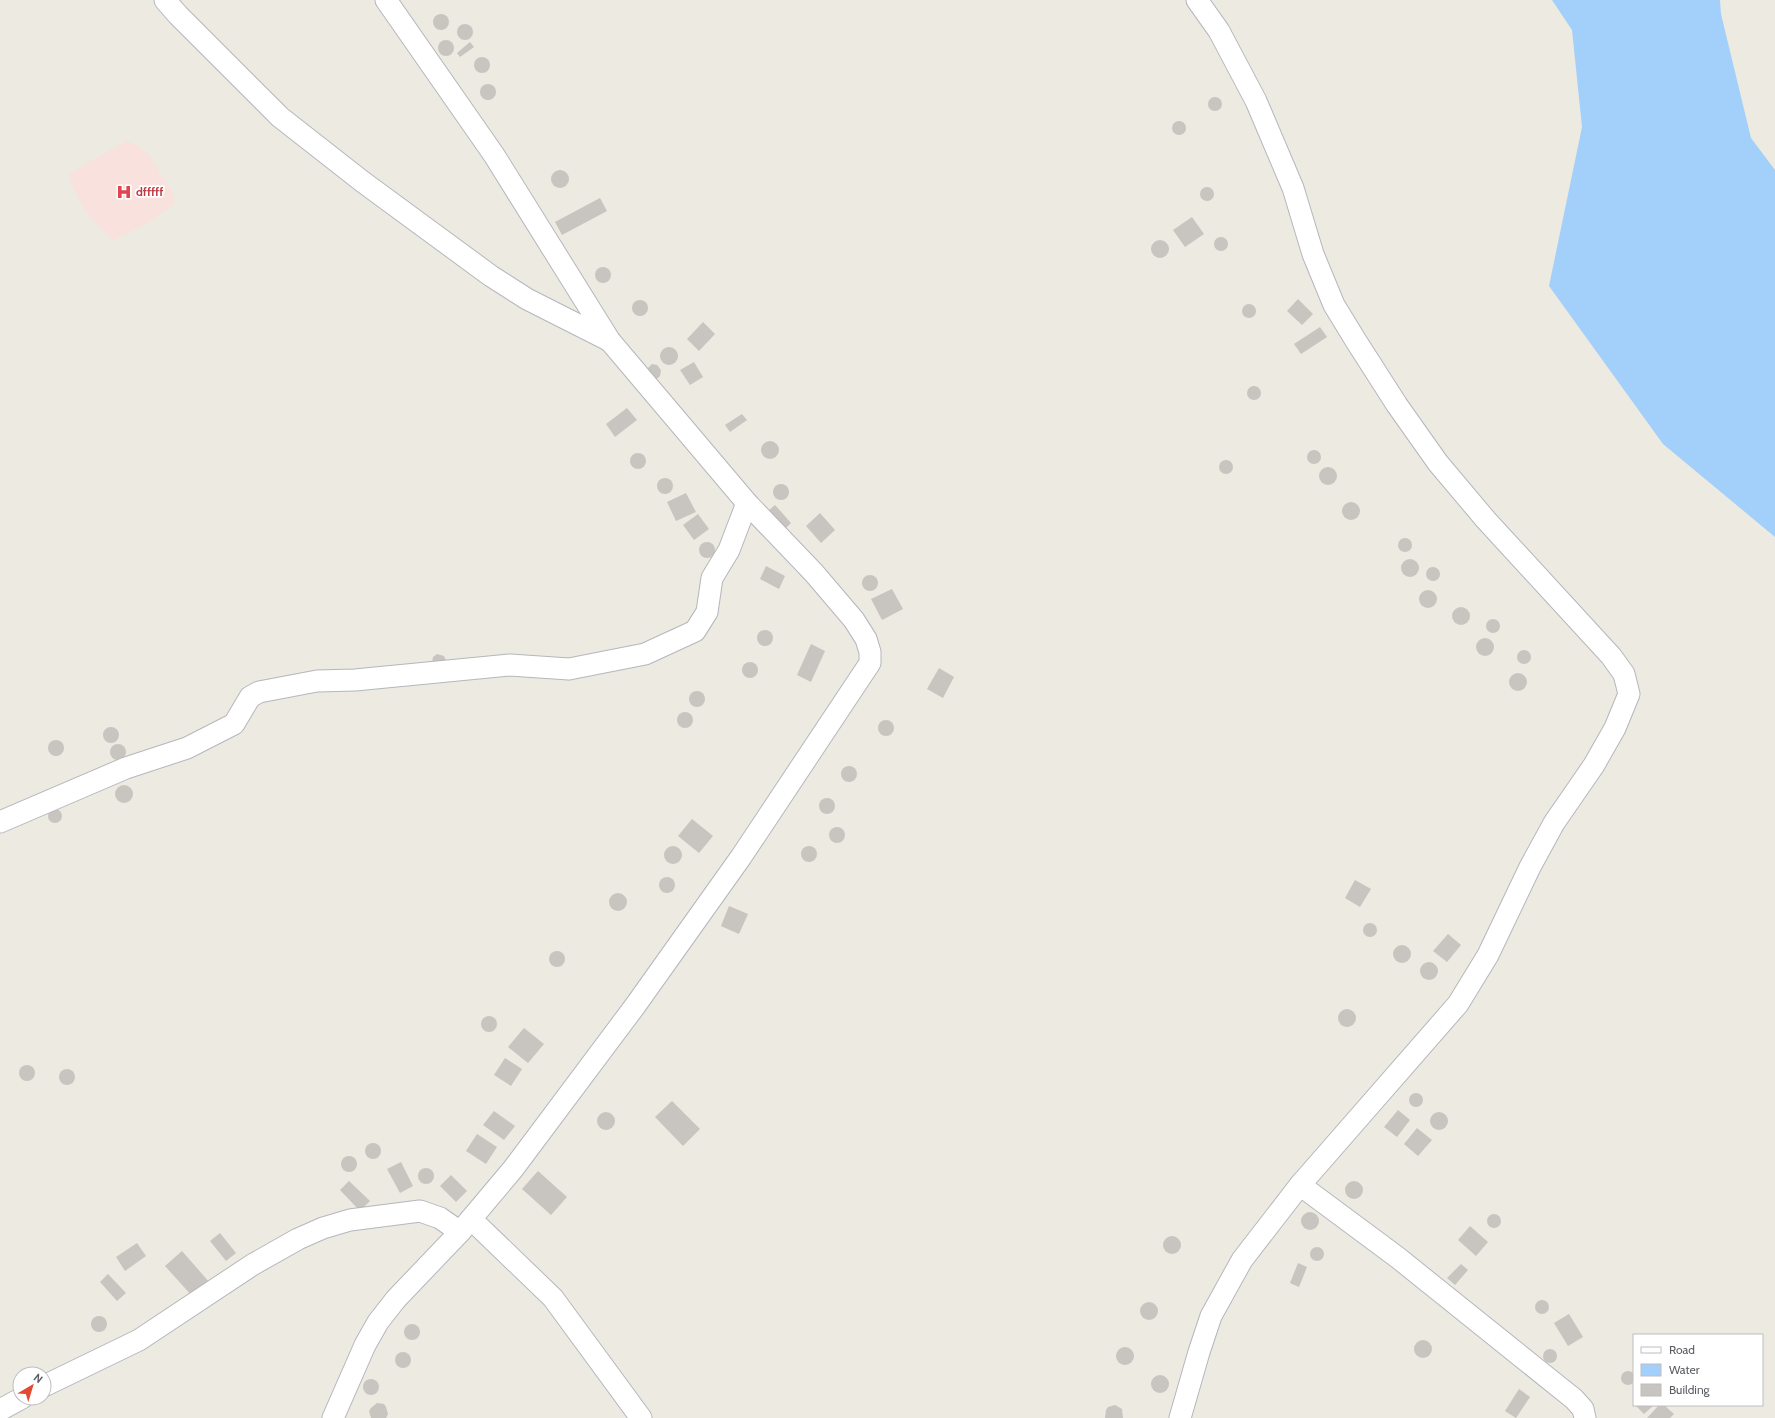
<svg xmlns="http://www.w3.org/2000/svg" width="1775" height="1418" font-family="Cabin,sans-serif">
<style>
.medical{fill:#f9e1dd}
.water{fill:#a3d0fb}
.building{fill:#c8c4bf}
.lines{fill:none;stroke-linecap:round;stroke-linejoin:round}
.minor-casing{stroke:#b4b7bc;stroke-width:23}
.minor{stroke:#fff;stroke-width:21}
.labels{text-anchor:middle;stroke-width:3.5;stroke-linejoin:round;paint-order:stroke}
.health-label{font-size:12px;font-weight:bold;fill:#be3a42;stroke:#fff;text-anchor:start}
</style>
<rect width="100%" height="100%" fill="#eceae1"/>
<polygon class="medical" points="126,141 137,145 148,154 174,195 173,205 146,224 113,240 87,214 74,190 69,174"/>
<polygon class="water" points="1552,0 1720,0 1721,14 1751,138 1775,170 1775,537 1663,444 1549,286 1582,127 1572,30"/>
<g class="building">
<circle cx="441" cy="22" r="8"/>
<circle cx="465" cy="32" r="8"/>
<circle cx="446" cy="48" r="8"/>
<polygon points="470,42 474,47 460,57 457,53"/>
<circle cx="482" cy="65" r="8"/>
<circle cx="488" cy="92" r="8"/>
<circle cx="1215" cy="104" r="7"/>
<circle cx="1179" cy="128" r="7"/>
<circle cx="560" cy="179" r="9"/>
<circle cx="1207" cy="194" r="7"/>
<polygon points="600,198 607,211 562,235 555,222"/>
<polygon points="1192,217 1204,234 1185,247 1173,230"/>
<circle cx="1221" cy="244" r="7"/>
<circle cx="1160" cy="249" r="9"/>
<circle cx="603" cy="275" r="8"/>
<polygon points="1298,299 1313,314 1302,325 1287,311"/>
<circle cx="640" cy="308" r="8"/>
<circle cx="1249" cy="311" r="7"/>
<polygon points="703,322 715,334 699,351 687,339"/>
<polygon points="1320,327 1327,337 1301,354 1294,344"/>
<circle cx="669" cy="356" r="9"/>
<polygon points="694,362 703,377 690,385 680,370"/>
<polygon points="652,364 657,365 661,370 660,376 658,378 655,379 646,370"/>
<circle cx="1254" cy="393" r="7"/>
<polygon points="627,408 637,420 615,437 606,424"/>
<polygon points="742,414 747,420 730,432 725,425"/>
<circle cx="770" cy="450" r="9"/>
<circle cx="1314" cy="457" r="7"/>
<circle cx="638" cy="461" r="8"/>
<circle cx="1226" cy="467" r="7"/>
<circle cx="1328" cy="476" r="9"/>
<circle cx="665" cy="486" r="8"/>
<circle cx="781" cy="492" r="8"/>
<polygon points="686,493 696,512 676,521 667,502"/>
<circle cx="1351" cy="511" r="9"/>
<polygon points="775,505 791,523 785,529 768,511"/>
<polygon points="820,513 835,530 821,543 806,526"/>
<polygon points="698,514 709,529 694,540 683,525"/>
<circle cx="1405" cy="545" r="7"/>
<circle cx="707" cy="550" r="8"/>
<circle cx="1410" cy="568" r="9"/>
<polygon points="766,566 785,576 779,589 760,579"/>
<circle cx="1433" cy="574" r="7"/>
<circle cx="870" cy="583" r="8"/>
<polygon points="892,589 903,609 882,620 871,599"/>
<circle cx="1428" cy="599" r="9"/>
<circle cx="1461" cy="616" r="9"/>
<circle cx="1493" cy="626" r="7"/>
<circle cx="765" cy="638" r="8"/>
<circle cx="1485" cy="647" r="9"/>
<polygon points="811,644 825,651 811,682 797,675"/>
<circle cx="1524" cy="657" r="7"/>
<polygon points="437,654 444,656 446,661 432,663 433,657"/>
<circle cx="750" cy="670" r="8"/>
<polygon points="939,668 954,677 943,698 927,689"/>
<circle cx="1518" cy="682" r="9"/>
<circle cx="697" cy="699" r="8"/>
<circle cx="685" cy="720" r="8"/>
<circle cx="886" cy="728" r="8"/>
<circle cx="111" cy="735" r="8"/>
<circle cx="56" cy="748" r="8"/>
<circle cx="118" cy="752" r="8"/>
<circle cx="849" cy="774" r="8"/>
<circle cx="124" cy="794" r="9"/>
<circle cx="827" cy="806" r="8"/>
<circle cx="55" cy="816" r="7"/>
<polygon points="692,819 713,836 699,853 678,836"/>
<circle cx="837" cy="835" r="8"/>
<circle cx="673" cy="855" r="9"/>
<circle cx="809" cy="854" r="8"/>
<circle cx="667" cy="885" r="8"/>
<polygon points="1355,880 1371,889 1360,907 1345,898"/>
<circle cx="618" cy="902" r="9"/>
<polygon points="729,906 748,914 739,934 721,926"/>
<circle cx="1370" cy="930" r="7"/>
<polygon points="1448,934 1461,945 1447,962 1433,951"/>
<circle cx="1402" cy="954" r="9"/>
<circle cx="557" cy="959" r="8"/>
<circle cx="1429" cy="971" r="9"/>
<circle cx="1347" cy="1018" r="9"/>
<circle cx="489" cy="1024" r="8"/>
<polygon points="524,1028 544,1044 528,1063 508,1047"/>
<polygon points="505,1058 522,1069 511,1086 494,1075"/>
<circle cx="27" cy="1073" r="8"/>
<circle cx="67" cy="1077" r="8"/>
<circle cx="1416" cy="1100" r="7"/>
<polygon points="672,1101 700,1129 683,1146 655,1117"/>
<polygon points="1398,1110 1410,1120 1397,1137 1384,1127"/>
<polygon points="494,1111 515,1126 504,1140 483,1125"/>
<circle cx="1439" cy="1121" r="9"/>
<circle cx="606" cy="1121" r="9"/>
<polygon points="1417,1128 1432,1140 1418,1156 1404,1144"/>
<polygon points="477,1134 497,1147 486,1164 466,1151"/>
<circle cx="373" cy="1151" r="8"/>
<circle cx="349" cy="1164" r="8"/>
<polygon points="401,1162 413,1186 400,1193 387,1169"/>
<circle cx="426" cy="1176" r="8"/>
<polygon points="538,1171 567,1197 551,1215 522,1189"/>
<polygon points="451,1175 467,1191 456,1202 440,1186"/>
<circle cx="1354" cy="1190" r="9"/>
<polygon points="349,1181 370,1201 360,1211 340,1190"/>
<circle cx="1310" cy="1221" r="9"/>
<circle cx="1494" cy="1221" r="7"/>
<polygon points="1470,1226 1488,1242 1476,1256 1458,1240"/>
<polygon points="220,1233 236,1253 226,1261 210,1241"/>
<circle cx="1172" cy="1245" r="9"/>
<polygon points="137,1243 146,1256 125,1271 116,1257"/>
<circle cx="1317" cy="1254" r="7"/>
<polygon points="182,1251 210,1283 193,1297 165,1266"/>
<polygon points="1298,1263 1307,1267 1299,1287 1290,1283"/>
<polygon points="1461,1264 1468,1270 1455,1285 1447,1278"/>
<polygon points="108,1274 126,1293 117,1301 100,1282"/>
<circle cx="1542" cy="1307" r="7"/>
<circle cx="1149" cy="1311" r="9"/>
<polygon points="1569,1314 1583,1337 1568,1346 1554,1323"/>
<circle cx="99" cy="1324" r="8"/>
<circle cx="412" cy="1332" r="8"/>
<circle cx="1423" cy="1349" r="9"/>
<circle cx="1125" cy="1356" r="9"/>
<circle cx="1550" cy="1356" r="7"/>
<circle cx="403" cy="1360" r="8"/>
<circle cx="1628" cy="1378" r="7"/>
<circle cx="1160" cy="1384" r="9"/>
<circle cx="371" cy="1387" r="8"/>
<polygon points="1519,1389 1530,1397 1516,1418 1505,1411"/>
<polygon points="377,1403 384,1404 386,1407 388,1414 386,1418 371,1418 369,1411 371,1408"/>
<polygon points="1115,1405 1122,1409 1123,1418 1105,1418 1106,1410 1108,1407"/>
<polygon points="1635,1405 1654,1405 1644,1414"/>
<polygon points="1659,1405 1664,1405 1674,1414 1670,1418 1647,1418"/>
</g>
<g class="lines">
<g class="minor-casing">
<g id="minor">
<polyline points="165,0 178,15 280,117 363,182 491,276 527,299 610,341"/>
<polyline points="0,822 126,768 187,748 234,724 250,697 259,692 317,681 355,680 510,665 569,669 645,654 695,631 707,612 712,578 729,550 747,503"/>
<polyline points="1300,1185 1397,1257 1574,1399 1583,1409 1585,1418"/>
<polyline points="471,1219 553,1298 641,1418"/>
<polyline points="44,1386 139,1340 252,1265 298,1239 323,1228 350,1220 420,1211 440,1218 460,1232"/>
<polyline points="0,1410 22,1398"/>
<polyline points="333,1418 365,1345 378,1322 396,1299 460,1232 513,1169 635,1006 741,857 870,663 870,652 866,639 854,620 814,573 747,503 610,341 494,155 386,0"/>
<polyline points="1180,1418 1199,1352 1211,1316 1242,1260 1300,1185 1458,1004 1488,955 1530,867 1554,823 1594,765 1615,728 1629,694 1624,674 1611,656 1486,520 1438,463 1397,405 1356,341 1334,305 1313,254 1293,188 1256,101 1219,31 1197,0"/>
</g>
</g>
<use href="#minor" class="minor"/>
</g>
<defs>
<g id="hospital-bare" transform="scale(1.2)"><path d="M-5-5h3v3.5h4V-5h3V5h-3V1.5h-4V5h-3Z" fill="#e0444e" stroke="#fff" stroke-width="2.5" paint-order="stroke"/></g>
</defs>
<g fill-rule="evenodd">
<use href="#hospital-bare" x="124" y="192"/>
</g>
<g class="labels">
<g class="health-label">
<text x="136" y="196">dfffff</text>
</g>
</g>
<rect x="1633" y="1334" width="130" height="72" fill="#ffffff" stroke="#bdbec0"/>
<rect x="1641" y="1347" width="20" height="6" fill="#ffffff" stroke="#bdbec0"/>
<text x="1669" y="1354" font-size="12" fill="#5a5d62">Road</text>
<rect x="1641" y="1364" width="20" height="12" fill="#a3d0fb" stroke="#bdbec0"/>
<text x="1669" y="1374" font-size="12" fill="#5a5d62">Water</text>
<rect x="1641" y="1384" width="20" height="12" fill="#c8c4bf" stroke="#bdbec0"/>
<text x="1669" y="1394" font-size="12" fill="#5a5d62">Building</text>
<g transform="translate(32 1386) rotate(38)"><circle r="19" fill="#ffffff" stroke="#bdbec0"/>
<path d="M0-3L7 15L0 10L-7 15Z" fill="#e14a33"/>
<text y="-6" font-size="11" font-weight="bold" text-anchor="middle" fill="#5a5d62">N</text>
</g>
</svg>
